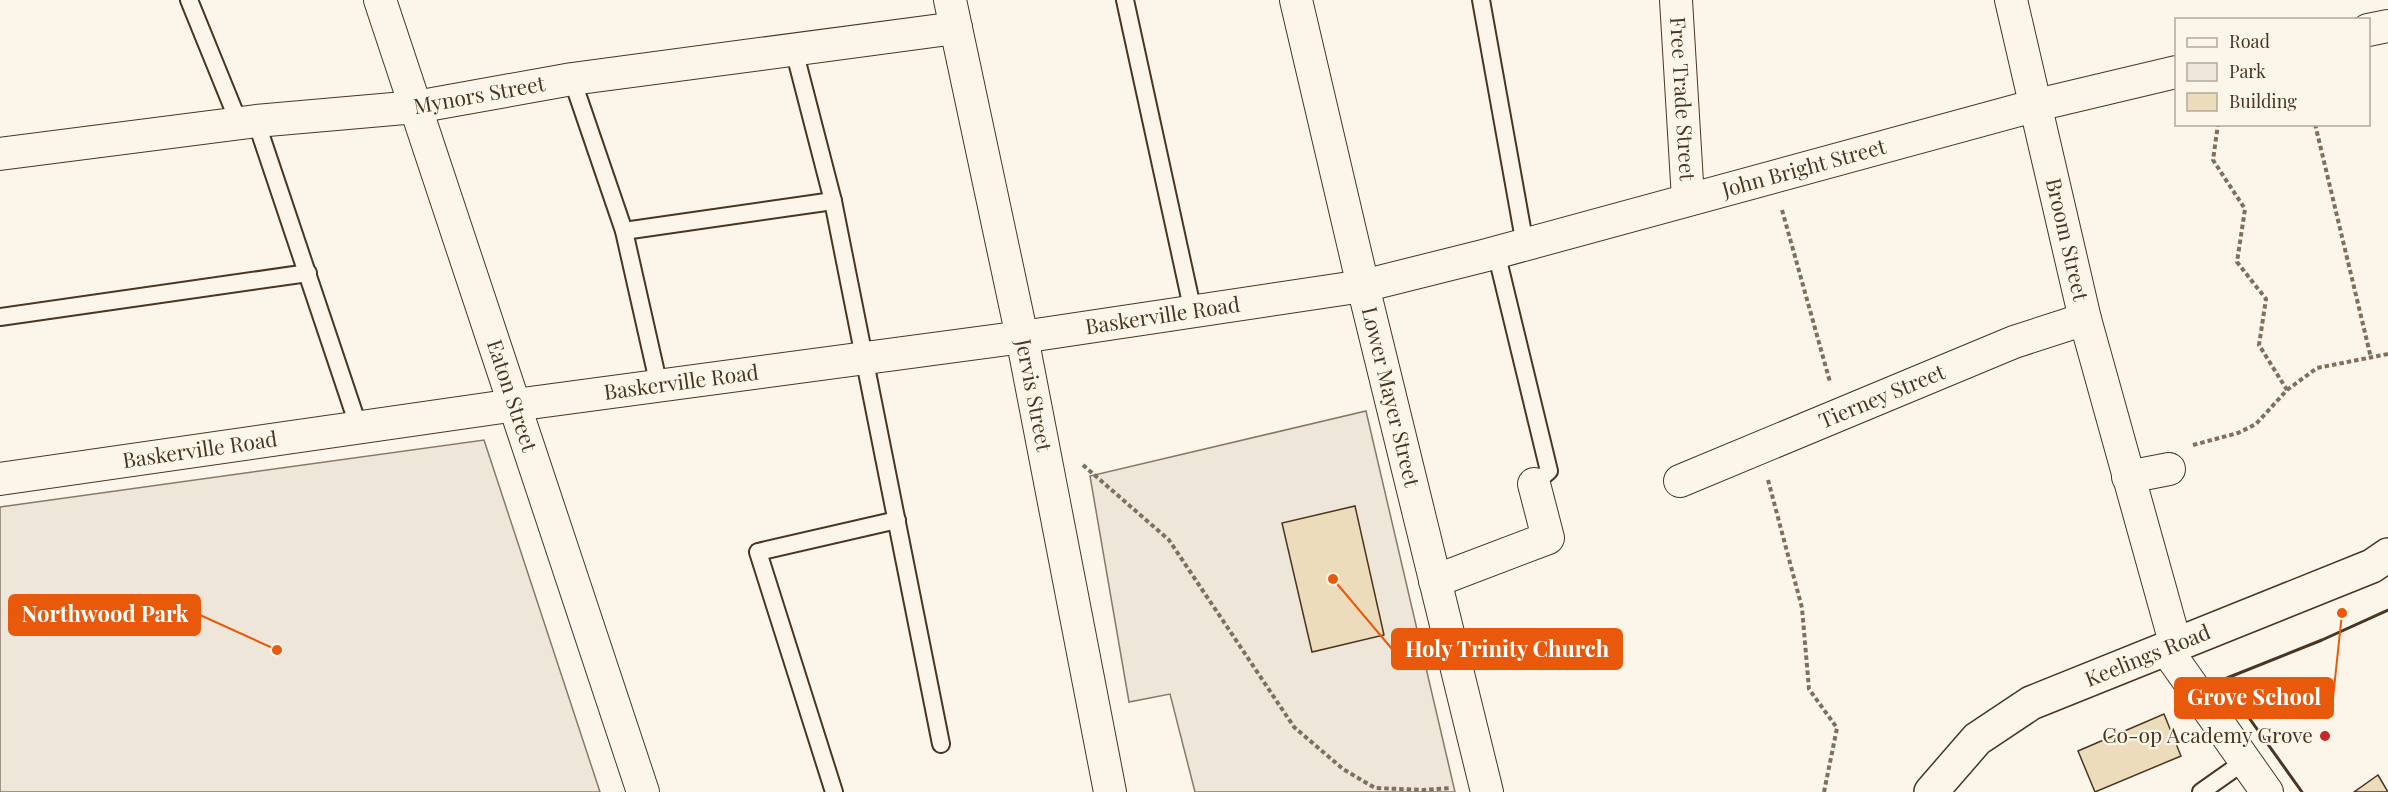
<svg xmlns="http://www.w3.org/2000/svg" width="2388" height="792" font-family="'Playfair Display',serif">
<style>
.green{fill:#ede6d9;stroke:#887966;stroke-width:1.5}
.building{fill:#ecdcbc;stroke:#4a3520;stroke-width:1.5}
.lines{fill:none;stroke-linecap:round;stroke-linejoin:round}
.lane-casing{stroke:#4a3520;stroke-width:20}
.street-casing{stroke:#4a3520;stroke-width:34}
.primary-casing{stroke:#4a3520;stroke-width:36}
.path{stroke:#7f6f5c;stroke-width:4;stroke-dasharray:4.5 3;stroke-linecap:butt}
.lane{stroke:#fbf6e9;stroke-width:16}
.street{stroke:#fbf6e9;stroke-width:32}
.primary{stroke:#fbf6e9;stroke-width:33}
.wall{stroke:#4a3520;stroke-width:3}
.poi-dot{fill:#c62828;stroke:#fbf6e9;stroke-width:2}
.labels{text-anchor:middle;stroke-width:4.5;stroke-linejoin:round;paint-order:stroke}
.street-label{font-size:21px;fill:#4a3520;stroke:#fbf6e9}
.poi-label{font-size:21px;fill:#4a3520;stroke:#fbf6e9;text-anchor:end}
.leader{fill:none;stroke:#e8590c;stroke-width:2}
.callout-dot{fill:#e8590c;stroke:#fbf6e9;stroke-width:2}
.callout{fill:#e8590c;stroke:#e8590c;stroke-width:2}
.callout-label{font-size:22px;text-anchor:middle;font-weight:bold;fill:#fff}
</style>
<rect width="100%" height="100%" fill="#fbf6e9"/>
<g class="green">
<polygon points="1366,411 1455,792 1195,792 1170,694 1129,702 1090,476"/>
<polygon points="484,440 600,792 0,792 0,507"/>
</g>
<g class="building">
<polygon points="1355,506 1384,635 1312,652 1282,523"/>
<polygon points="2164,714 2181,756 2095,792 2078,751"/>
<polygon points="2378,775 2388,792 2354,792"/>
</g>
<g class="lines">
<g class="lane-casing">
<g id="lane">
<polyline points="189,0 239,123"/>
<polyline points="1125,0 1193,312"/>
<polyline points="1481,0 1525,245"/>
<polyline points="794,50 833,201 941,744"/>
<polyline points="572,79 624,231 659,386"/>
<polyline points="256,121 359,428"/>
<polyline points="624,231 833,201"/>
<polyline points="1496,252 1549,471 1534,484"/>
<polyline points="0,317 308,273"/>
<polyline points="834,792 758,552 897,520"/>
<polyline points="2201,792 2245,761"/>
</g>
</g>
<g class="street-casing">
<g id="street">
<path id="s1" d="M 380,0 L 643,792"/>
<path id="s2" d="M 950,0 L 1022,337 L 1110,792"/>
<path id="s3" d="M 1296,0 L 1363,286 L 1487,792"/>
<path id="s4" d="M 1676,0 L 1688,199"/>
<path id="s5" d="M 2011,0 L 2085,319 L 2176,646"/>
<polyline points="2368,30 2388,26"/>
<path id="s6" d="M 0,154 L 256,121 L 416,107 L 572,79 L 956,28"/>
<polyline points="2128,477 2169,469"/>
<path id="s7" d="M 0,479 L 515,405 L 1022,337 L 1363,286 L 1483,256 L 2037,105 L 2176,72"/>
<path id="s8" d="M 1680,481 L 2014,342 L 2085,319"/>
<polyline points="1435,581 1548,538 1534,484"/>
<polyline points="2166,649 2267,792"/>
</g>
</g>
<g class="primary-casing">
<g id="primary">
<path id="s9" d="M 1931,792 L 1977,739 L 2031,703 L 2372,566 L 2388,555"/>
</g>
</g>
<g class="path">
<polyline points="2315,124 2371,358"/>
<polyline points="1782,210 1830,382"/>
<polyline points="2287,390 2317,368 2388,354"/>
<polyline points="2193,445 2238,433 2256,424 2287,390 2259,345 2266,299 2237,262 2245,209 2213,160 2218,124"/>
<polyline points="1083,465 1169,540 1294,727 1343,769 1375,788 1424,790 1451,788"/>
<polyline points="1768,480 1802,608 1809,689 1837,728 1824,792"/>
</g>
<use href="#lane" class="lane"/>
<use href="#street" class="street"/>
<use href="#primary" class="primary"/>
<polyline class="wall" points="2302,792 2222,680 2322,640 2388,610"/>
</g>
<circle class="poi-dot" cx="2325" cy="736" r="6"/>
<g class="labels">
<g class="street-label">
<text dy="7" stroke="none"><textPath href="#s6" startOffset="483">Mynors Street</textPath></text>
<text dy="7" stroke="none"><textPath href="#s4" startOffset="99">Free Trade Street</textPath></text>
<text dy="7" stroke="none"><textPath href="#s7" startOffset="1833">John Bright Street</textPath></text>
<text dy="7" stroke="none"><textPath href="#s5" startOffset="246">Broom Street</textPath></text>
<text dy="7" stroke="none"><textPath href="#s7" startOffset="1174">Baskerville Road</textPath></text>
<text dy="7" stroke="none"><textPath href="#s7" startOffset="688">Baskerville Road</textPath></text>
<text dy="7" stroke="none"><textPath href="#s1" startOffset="417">Eaton Street</textPath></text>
<text dy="7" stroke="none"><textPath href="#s2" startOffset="404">Jervis Street</textPath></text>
<text dy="7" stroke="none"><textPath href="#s3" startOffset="408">Lower Mayer Street</textPath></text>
<text dy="7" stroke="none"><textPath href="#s8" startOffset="219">Tierney Street</textPath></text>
<text dy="7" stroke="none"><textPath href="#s7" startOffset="202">Baskerville Road</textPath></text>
<text dy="7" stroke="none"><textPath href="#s9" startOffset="261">Keelings Road</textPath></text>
</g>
<g class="poi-label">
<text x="2313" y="743">Co-op Academy Grove</text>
</g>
</g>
<path class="leader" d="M277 650L200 615M1333 579L1392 649M2342 613L2333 698"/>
<g class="callout-dot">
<circle cx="277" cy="650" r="6"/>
<circle cx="1333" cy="579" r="6"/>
<circle cx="2342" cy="613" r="6"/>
</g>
<g class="callout">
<rect x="9" y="595" width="191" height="40" rx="6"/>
<rect x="1392" y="629" width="230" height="40" rx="6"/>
<rect x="2175" y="678" width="158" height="40" rx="6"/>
</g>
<g class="callout-label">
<text x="105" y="622">Northwood Park</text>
<text x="1507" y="657">Holy Trinity Church</text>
<text x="2254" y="705">Grove School</text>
</g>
<rect x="2175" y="18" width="195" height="108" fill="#fbf6e9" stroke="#b4a999" stroke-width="1.5"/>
<rect x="2187" y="38" width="30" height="9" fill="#fbf6e9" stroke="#b4a999" stroke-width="1.5"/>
<text x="2229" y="48" font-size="18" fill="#4a3520">Road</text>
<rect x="2187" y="63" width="30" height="18" fill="#ede6d9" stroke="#b4a999" stroke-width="1.5"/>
<text x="2229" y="78" font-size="18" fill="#4a3520">Park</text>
<rect x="2187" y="93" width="30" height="18" fill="#ecdcbc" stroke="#b4a999" stroke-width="1.5"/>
<text x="2229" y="108" font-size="18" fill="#4a3520">Building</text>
</svg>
